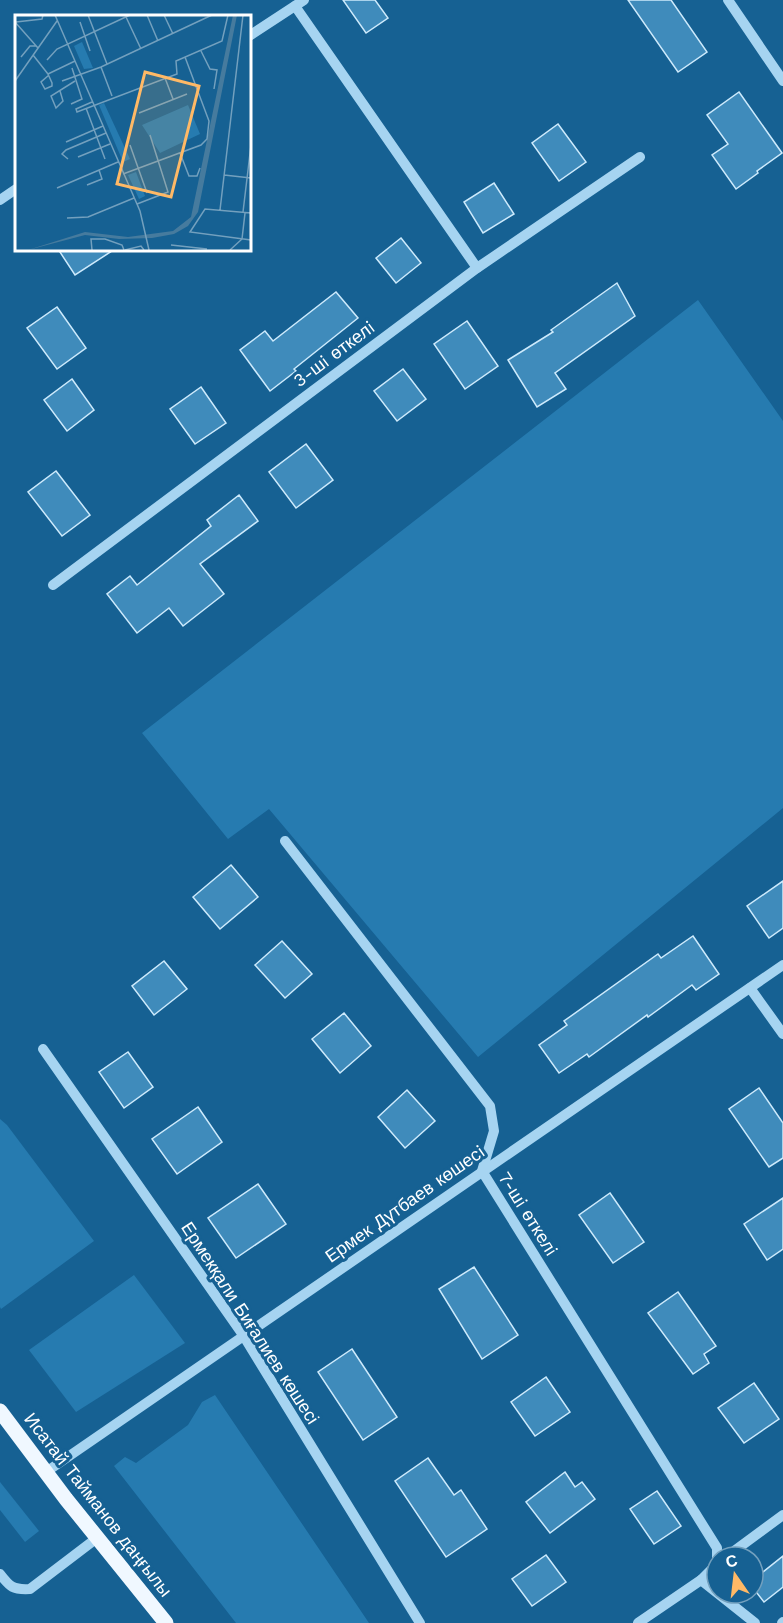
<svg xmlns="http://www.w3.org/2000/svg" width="783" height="1623" font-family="'Work Sans',sans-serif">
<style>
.green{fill:#267bb0}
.building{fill:#3f8bbb;stroke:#cdeafc;stroke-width:1.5}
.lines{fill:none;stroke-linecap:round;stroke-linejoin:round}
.minor{stroke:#a6d4f1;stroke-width:10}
.major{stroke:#f0f8ff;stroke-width:15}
.labels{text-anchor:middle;stroke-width:6;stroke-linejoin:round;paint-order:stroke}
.street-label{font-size:18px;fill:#fff;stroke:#166193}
.inset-road{fill:none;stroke:#73a0be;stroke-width:1.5}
.view{fill:#ffb966;fill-opacity:0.15;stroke:#ffb966;stroke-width:3}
.inset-edge{fill:none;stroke:#fff;stroke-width:3}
</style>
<rect width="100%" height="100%" fill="#166193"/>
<g class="green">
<polygon points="698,300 783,421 783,808 478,1057 269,809 228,839 142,733"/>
<polygon points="0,1119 7,1125 94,1241 1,1309 0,1307"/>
<polygon points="134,1275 185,1343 76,1412 29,1350"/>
<polygon points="215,1395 369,1623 236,1623 114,1466 125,1457 136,1463 188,1425 202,1402"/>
<polygon points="0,1482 39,1531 25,1542 0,1510"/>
</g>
<g class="building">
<polygon points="343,0 375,0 388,18 366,33"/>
<polygon points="628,0 671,0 707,52 678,72"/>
<polygon points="739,92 782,153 757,171 758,173 736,189 712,155 728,144 707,115"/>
<polygon points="558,124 586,162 559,181 532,143"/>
<polygon points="494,183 514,214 483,233 464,202"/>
<polygon points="401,238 421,263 396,283 376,258"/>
<polygon points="58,249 115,249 75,275"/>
<polygon points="617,283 635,316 555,373 566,389 537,407 508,360 553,332 551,330"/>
<polygon points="336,292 358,318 294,369 296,371 270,391 240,350 265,331 273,341"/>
<polygon points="57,307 86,348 57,369 27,328"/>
<polygon points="467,321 498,366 465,389 434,344"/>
<polygon points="403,369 426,399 397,421 374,391"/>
<polygon points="72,379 94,410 67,431 44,400"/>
<polygon points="201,387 226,423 195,444 170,409"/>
<polygon points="306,444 333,480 296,508 269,472"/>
<polygon points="56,471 90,515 62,536 28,492"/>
<polygon points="239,495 258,521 200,564 224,594 183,626 169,608 137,633 107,594 130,576 137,585 211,526 207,520"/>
<polygon points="231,865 258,897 220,929 193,897"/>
<polygon points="783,881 783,928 769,938 747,906"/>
<polygon points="693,936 719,974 696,990 692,985 648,1017 647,1015 589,1057 587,1054 559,1073 539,1045 567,1025 564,1021 658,954 661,958"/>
<polygon points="282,941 312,974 285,998 255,965"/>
<polygon points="164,961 187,989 154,1015 132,986"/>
<polygon points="344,1013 371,1046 340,1073 312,1039"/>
<polygon points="128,1052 153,1087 124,1108 99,1072"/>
<polygon points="759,1088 783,1123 783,1158 769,1167 729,1109"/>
<polygon points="407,1090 435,1121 405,1148 378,1117"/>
<polygon points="198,1107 222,1142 177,1174 152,1139"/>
<polygon points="258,1184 286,1224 236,1258 208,1218"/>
<polygon points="610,1193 644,1242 613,1263 579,1215"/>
<polygon points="783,1198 783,1249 767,1260 744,1224"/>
<polygon points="474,1267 518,1335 482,1359 439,1289"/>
<polygon points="678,1292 716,1346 704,1354 709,1363 693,1374 648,1313"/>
<polygon points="352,1349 397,1417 363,1440 318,1372"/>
<polygon points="546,1377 570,1412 535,1436 511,1402"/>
<polygon points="754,1383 779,1419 744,1443 718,1408"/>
<polygon points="428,1458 454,1495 461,1490 487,1529 446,1557 395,1481"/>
<polygon points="565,1472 575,1487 582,1482 595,1499 550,1533 526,1502"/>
<polygon points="657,1491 681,1526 654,1544 630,1509"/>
<polygon points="546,1555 566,1582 532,1606 512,1579"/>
<polygon points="783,1556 783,1587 764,1602 753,1588 753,1580"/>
</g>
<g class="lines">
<g class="minor">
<polyline points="728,0 783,81"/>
<polyline points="295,6 477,268"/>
<polyline points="249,36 304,0"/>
<polyline points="0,200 16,189"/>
<polyline points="53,585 477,268 640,157"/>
<polyline points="285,841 490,1106 494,1131 482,1171 717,1548 717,1557"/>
<polyline points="750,988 783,1034"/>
<polyline points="43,1049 243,1335 420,1623"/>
<polyline points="46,1472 783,965"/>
<polyline points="726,1557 783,1515"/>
<path d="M 0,1574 C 10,1587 13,1590 30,1589 L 97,1538"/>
<polyline points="701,1580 755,1623"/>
<polyline points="638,1623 701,1580 717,1564"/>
<polyline points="782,1623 783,1622"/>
</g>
<polyline class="major" points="0,1411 66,1499 166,1623"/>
</g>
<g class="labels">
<g class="street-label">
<text transform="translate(334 354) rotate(-37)" y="6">3-шi өткелi</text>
<text transform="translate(405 1204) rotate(-35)" y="6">Ермек Дүтбаев көшесi</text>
<text transform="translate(528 1214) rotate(58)" y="6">7-шi өткелi</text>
<text transform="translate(250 1323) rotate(57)" y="6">Ермекқали Биғалиев көшесі</text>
<text transform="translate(98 1505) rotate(52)" y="6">Исатай Тайманов даңғылы</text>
</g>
</g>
<g transform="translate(15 15)">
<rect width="236" height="236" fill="#166193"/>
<path d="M 67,27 L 78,53 L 69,54 L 59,31 ZM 89,88 L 115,144 L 108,147 L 84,90 ZM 173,90 L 185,119 L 145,138 L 127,110 ZM 121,157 L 130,181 L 124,184 L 113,160 Z" fill="#267bb0"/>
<path d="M 218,0 L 222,0 L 183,197 L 173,211 L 159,219 L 137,223 L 104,224 L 70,220 L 13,235 L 70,217 L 113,222 L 158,216 L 176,202 Z" fill="#467b9e"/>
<path class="inset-road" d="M 40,0 L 125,196 L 134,235M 73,0 L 92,49M 132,0 L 143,26M 149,0 L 158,19M 111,2 L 126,34M 0,7 L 23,33M 1,7 L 27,4 L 28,0M 65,7 L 75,36M 186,36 L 195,54 L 202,55 L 199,74M 18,40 L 33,59 L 60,46M 6,42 L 15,31 L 21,31M 32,45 L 42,34 L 115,0M 86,52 L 97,81M 33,59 L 37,68 L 37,71 L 30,74 L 26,67 L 34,60M 150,63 L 158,84M 0,66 L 42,6M 47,66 L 86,52 L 197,0M 45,76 L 48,86 L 41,93 L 36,81 L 60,66M 77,87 L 61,94 L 62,97 L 162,59 L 161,46 L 207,26 L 213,0M 56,89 L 67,84 L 57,53M 71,93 L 90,144M 124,98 L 172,79M 51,127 L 88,111M 115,130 L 132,178M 165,138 L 174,161 L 182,161 L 185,153M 63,142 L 95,129M 53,144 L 47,139 L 51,135 L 91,118M 108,159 L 186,130 L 192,124 L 194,106 L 170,42M 209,160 L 236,163M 72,170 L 87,164 L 84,155M 42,173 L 103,147M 122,189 L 153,177 L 135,120M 205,195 L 228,0M 228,197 L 236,130M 236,198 L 190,194 L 175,217 L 236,225M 52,203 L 73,202 L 119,183M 156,230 L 192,234M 77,235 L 76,224 L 90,224 L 107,230 L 109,235M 110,235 L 126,231 L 129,235M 215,235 L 227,224 L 230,198"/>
<path class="view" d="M 130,57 L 184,71 L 156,182 L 102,169 Z"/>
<rect width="236" height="236" class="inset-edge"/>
</g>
<g transform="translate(735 1575) rotate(346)"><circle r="28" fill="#166193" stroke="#73a0be" stroke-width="1.5"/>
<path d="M0-4.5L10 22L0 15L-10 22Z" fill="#ffb966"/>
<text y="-9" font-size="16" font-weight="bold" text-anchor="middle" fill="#ffffff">С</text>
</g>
</svg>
